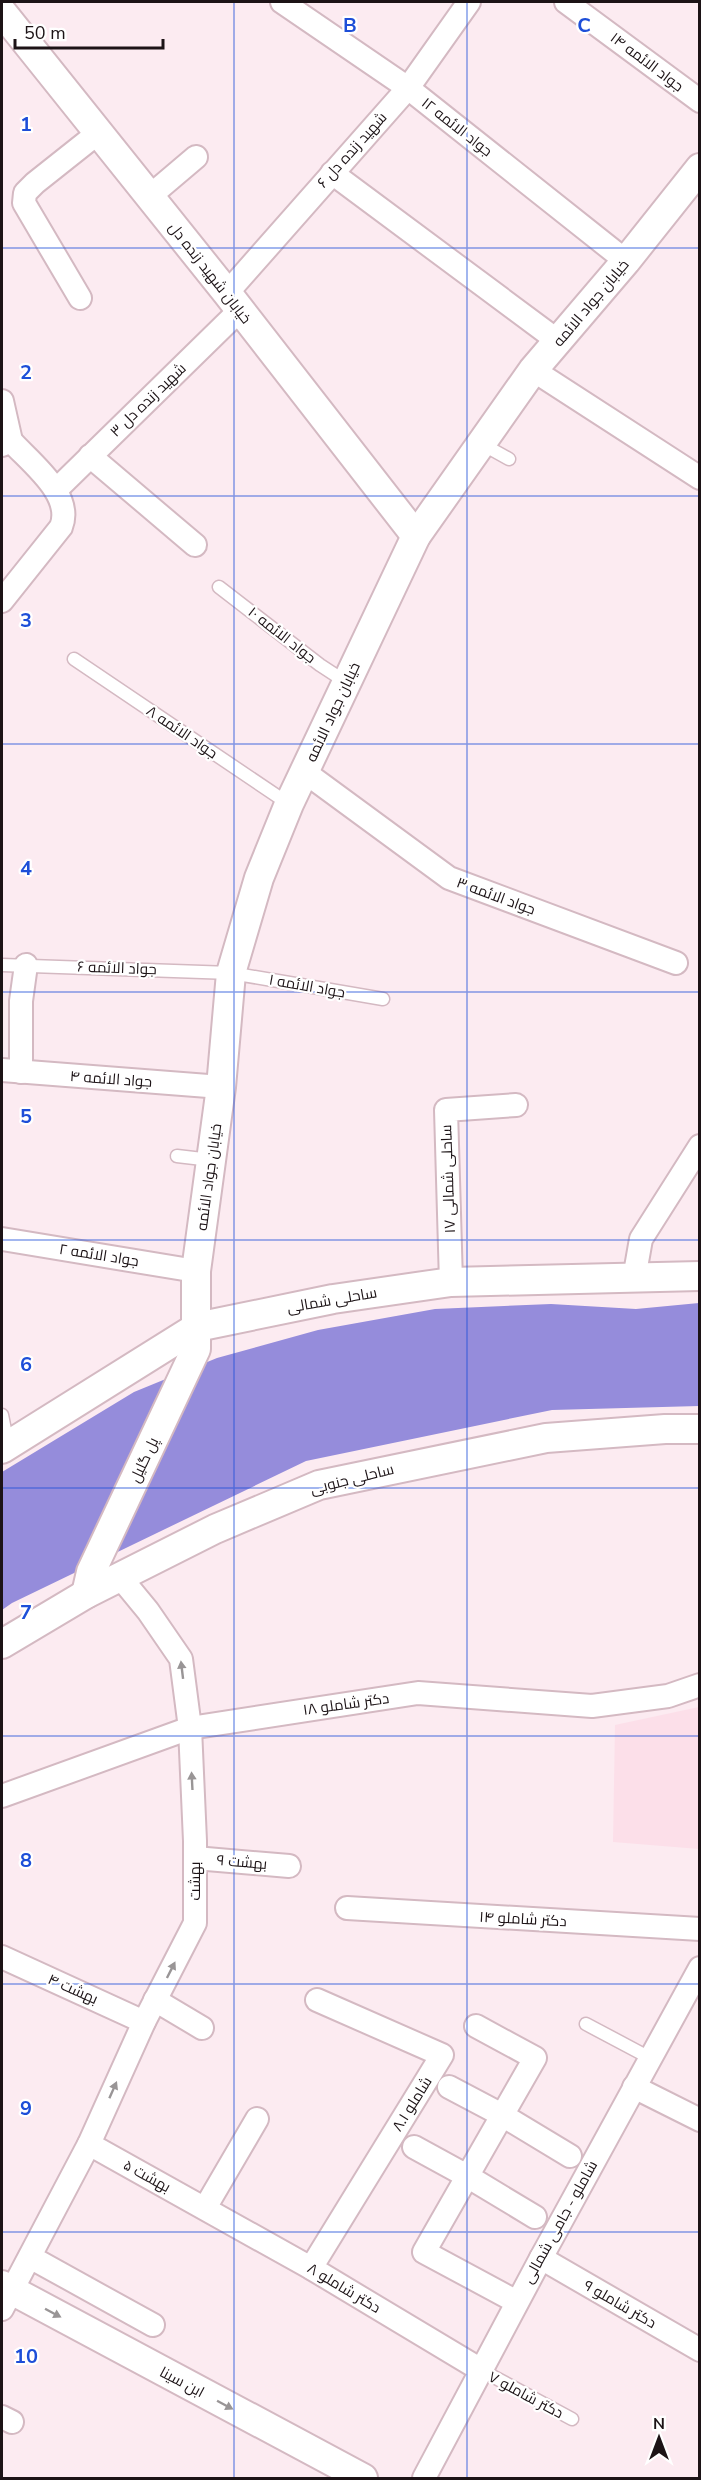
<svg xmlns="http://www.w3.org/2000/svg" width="701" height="2480" font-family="'Nunito Sans',Cairo,sans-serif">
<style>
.built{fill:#fcdfe9}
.water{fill:#958cdb}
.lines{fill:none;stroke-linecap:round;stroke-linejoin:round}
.service-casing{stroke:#d4b9c2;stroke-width:15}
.minor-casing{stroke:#d4b9c2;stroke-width:26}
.tertiary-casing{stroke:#d4b9c2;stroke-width:32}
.service{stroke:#fff;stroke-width:12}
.minor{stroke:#fff;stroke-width:22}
.tertiary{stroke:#fff;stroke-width:28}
.oneway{fill:#999596}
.grid{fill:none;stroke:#1d4ed8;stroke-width:1.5;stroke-opacity:0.55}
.labels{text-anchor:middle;stroke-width:4.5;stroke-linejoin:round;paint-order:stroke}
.street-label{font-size:15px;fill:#1c1316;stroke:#fff}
.grid-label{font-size:20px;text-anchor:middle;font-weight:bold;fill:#1d4ed8;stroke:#fff;stroke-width:4.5;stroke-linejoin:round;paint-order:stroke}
</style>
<rect width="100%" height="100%" fill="#fcebf1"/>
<polygon class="built" points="699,1707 699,1849 613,1842 615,1725"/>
<polygon class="water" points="699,1303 699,1406 552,1410 306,1461 12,1603 2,1610 2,1472 134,1392 217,1358 318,1330 435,1309 551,1304 636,1309"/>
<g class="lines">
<g class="service-casing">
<g id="service">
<polyline points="482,444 509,459"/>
<polyline points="219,587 320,665 346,682"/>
<polyline points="74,659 289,804"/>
<polyline points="2,965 231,973 383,999"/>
<polyline points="177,1156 211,1160"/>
<polyline points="2,1415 8,1445"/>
<polyline points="586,2024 650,2058"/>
<polyline points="481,2370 572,2419"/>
</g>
</g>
<g class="minor-casing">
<g id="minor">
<polyline points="282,2 408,88 626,261"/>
<polyline points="566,2 700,101"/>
<polyline points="332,173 558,341"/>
<polyline points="150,196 196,157"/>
<polyline points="227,293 408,88 469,2"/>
<polyline points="80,298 24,203 25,193 35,183 98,133"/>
<polyline points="533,370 700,478"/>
<polyline points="2,401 11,441 2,445"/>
<polyline points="90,456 195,545"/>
<polyline points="56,490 240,310"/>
<path d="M 2,601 L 61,527 C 74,495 31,463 11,441"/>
<polyline points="306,773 449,878 676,963"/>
<polyline points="2,1070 221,1087"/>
<polyline points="21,1072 21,1001 26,965"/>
<polyline points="2,1239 196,1271"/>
<polyline points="634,1279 641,1239 700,1146"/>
<polyline points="451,1282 446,1110 516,1105"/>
<polyline points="2,1796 190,1728 418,1693 592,1706 668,1696 700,1685"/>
<polyline points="195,1858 289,1866"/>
<polyline points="347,1908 700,1929"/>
<polyline points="2,1957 144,2022"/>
<polyline points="155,2000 202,2028"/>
<polyline points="476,2026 535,2058 424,2252 517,2302"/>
<polyline points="449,2087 502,2115 570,2156"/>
<polyline points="634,2087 700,2120"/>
<polyline points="89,2144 311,2268 481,2370"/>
<polyline points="414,2147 467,2176 535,2217"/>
<polyline points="205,2208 257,2119"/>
<polyline points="30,2257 153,2325"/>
<polyline points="541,2258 700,2350"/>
<polyline points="311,2268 442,2055 317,2000"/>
<polyline points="2,2309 89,2144 144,2022 195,1923 195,1841 190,1728 181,1659 148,1611 120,1577"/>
<polyline points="2,2417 12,2422"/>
<polyline points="424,2478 541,2258 700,1968"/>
</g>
</g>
<g class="tertiary-casing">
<g id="tertiary">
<polyline points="2,12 227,293 416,536"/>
<polyline points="2,1449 197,1327 333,1299 451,1282 700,1276"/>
<polyline points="86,1594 91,1572 196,1349 196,1271 221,1087 231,973 259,878 289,804 416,536 533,370 626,261 700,168"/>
<polyline points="2,1644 86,1594 215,1529 319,1485 546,1438 665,1429 700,1429"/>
<polyline points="2,2285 363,2478"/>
</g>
</g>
<use href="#service" class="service"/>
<use href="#minor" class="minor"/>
<use href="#tertiary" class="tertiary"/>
</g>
<defs><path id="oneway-solid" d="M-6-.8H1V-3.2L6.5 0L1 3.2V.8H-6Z" transform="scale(1.5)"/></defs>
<g class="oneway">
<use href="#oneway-solid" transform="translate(182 1670) rotate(-97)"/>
<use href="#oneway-solid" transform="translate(192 1781) rotate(-93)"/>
<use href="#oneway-solid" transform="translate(171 1970) rotate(-63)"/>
<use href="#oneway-solid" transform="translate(113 2090) rotate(-66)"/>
<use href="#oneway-solid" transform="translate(53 2313) rotate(28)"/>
<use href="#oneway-solid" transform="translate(225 2405) rotate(28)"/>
</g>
<path class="grid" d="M 234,2 L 234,2478M 467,2 L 467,2478M 2,248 L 700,248M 2,496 L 700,496M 2,744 L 700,744M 2,992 L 700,992M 2,1240 L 700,1240M 2,1488 L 700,1488M 2,1736 L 700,1736M 2,1984 L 700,1984M 2,2232 L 700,2232"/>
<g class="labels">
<g class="street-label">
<text transform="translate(647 62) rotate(37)" y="5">جواد الائمه ۱۴</text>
<text transform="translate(457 127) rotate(38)" y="5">جواد الائمه ۱۲</text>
<text transform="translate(352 150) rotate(-48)" y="5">شهید زنده دل ۶</text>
<text transform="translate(210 273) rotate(52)" y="5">خیابان شهید زنده دل</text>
<text transform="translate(591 303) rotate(-50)" y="5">خیابان جواد الائمه</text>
<text transform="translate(148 400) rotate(-44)" y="5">شهید زنده دل ۳</text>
<text transform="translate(282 635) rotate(38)" y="5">جواد الائمه ۱۰</text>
<text transform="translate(333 712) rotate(-65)" y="5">خیابان جواد الائمه</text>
<text transform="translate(182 732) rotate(34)" y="5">جواد الائمه ۸</text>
<text transform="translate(496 896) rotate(20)" y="5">جواد الائمه ۳</text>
<text transform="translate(117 968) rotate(2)" y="5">جواد الائمه ۶</text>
<text transform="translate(307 986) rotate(10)" y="5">جواد الائمه ۱</text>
<text transform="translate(111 1079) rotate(4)" y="5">جواد الائمه ۴</text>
<text transform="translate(209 1177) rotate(-82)" y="5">خیابان جواد الائمه</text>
<text transform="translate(448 1179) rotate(-92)" y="5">ساحلی شمالی ۱۷</text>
<text transform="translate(99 1255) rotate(9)" y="5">جواد الائمه ۲</text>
<text transform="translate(332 1300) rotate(-10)" y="5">ساحلی شمالی</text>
<text transform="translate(144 1460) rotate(-65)" y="5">پل گلیل</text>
<text transform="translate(352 1479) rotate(-14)" y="5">ساحلی جنوبی</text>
<text transform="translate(346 1704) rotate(-8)" y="5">دکتر شاملو ۱۸</text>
<text transform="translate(242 1862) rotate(5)" y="5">بهشت ۹</text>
<text transform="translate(195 1881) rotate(-90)" y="5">بهشت</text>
<text transform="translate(523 1919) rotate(3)" y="5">دکتر شاملو ۱۴</text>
<text transform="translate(73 1989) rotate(24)" y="5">بهشت ۴</text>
<text transform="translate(412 2104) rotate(-58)" y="5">شاملو ۸.۱</text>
<text transform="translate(147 2176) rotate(29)" y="5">بهشت ۵</text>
<text transform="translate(560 2222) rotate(-61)" y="5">شاملو - جامی شمالی</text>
<text transform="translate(344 2288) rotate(31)" y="5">دکتر شاملو ۸</text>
<text transform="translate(620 2304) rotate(30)" y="5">دکتر شاملو ۹</text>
<text transform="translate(182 2382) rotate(28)" y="5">ابن سینا</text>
<text transform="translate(526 2395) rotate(28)" y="5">دکتر شاملو ۷</text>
</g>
</g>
<g class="grid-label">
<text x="350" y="32">B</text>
<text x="584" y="32">C</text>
<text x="26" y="131">1</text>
<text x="26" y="379">2</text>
<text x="26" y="627">3</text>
<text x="26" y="875">4</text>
<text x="26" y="1123">5</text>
<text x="26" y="1371">6</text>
<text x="26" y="1619">7</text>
<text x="26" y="1867">8</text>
<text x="26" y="2115">9</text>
<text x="26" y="2363">10</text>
</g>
<rect width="701" height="2480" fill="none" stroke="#1c1316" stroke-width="6"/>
<g transform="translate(659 2438)" stroke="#ffffff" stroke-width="4.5" paint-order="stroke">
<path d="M0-4.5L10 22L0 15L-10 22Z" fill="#1c1316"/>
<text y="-9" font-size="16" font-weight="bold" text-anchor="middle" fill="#1c1316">N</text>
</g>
<path d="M15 39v9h148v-9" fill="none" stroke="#1c1316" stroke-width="3"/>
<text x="24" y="39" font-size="18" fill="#1c1316" stroke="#ffffff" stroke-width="4.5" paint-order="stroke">50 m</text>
</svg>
